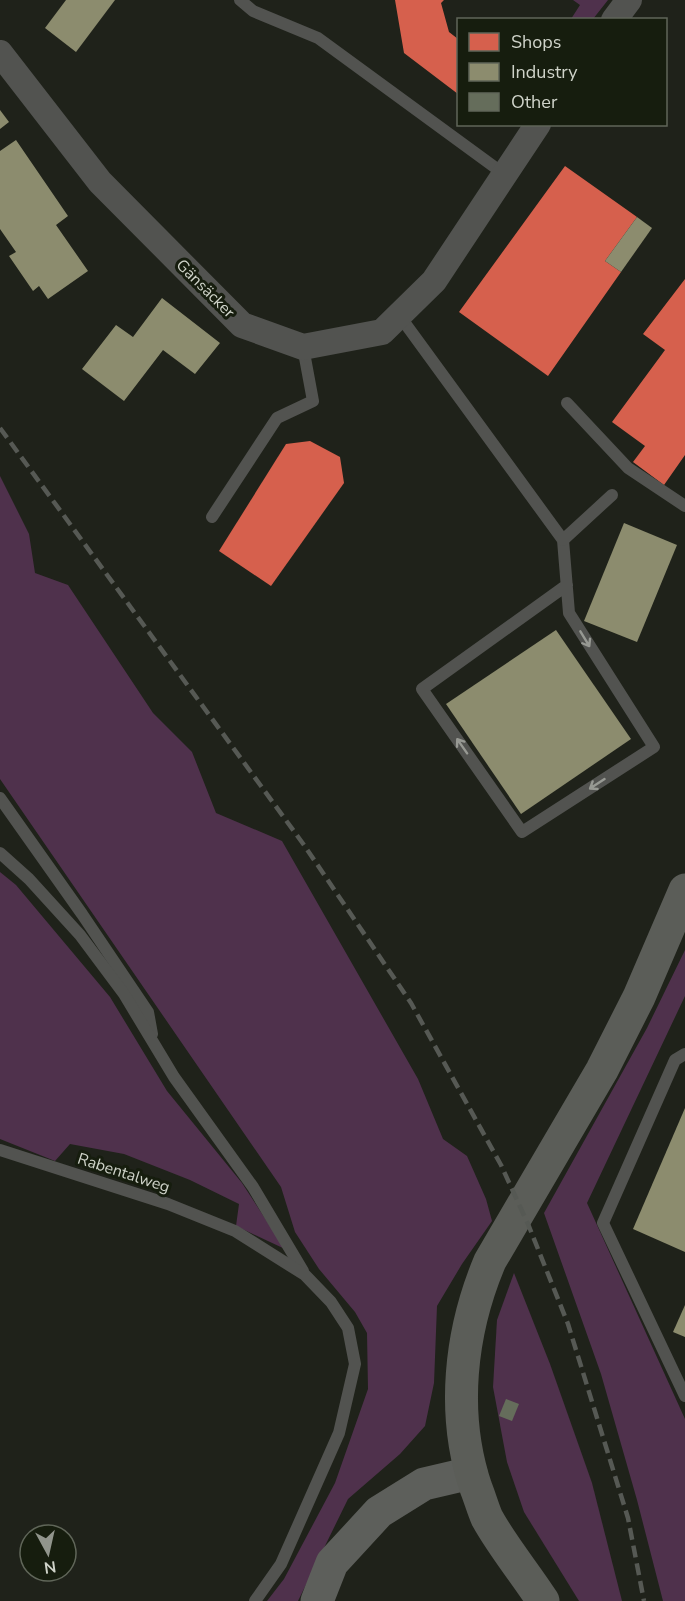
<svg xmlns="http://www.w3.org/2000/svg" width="685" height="1601" font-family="'Nunito Sans',sans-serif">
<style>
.green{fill:#4f314c}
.shops{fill:#d6604d}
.industry{fill:#8c8c6e}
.building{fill:#656d5b}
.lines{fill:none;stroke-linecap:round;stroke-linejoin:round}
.lane{stroke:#525350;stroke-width:12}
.street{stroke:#525350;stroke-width:26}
.secondary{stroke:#5d5f5b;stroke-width:33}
.primary{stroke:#5b5d58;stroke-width:33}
.rail{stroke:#565954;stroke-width:4.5;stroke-dasharray:12 6;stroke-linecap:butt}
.oneway{stroke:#979993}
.labels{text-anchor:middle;stroke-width:6;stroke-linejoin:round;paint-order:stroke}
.street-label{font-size:16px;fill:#cfd3c9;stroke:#161d0e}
</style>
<rect width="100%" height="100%" fill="#1f221a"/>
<g class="green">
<polygon points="573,0 608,0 593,19 571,19 580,5"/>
<polygon points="0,476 29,534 35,573 68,585 153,713 192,752 216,813 282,841 418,1079 443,1139 467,1156 486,1199 492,1221 462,1264 437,1306 434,1383 425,1426 400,1454 348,1499 298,1601 267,1601 284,1579 335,1483 368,1389 367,1333 355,1312 319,1269 295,1232 281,1187 0,779"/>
<polygon points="0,872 16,885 110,997 167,1091 242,1183 285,1249 236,1226 239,1204 190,1180 124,1154 70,1144 55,1161 0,1139"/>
<polygon points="685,950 685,996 587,1203 685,1419 685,1601 663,1601 637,1500 601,1374 544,1213 647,1028"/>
<polygon points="514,1273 550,1364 592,1483 622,1601 579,1601 524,1512 507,1462 493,1387 497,1320"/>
</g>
<g class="shops">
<polygon points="395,0 444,0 441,3 449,32 458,39 458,94 404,53"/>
<polygon points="565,166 637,217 605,261 621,272 548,376 459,312"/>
<polygon points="685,279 685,455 664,485 633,462 645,446 612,422 665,350 643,334"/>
<polygon points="310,441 340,457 344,483 271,586 219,551 286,444"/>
</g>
<g class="industry">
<polygon points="66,0 115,0 76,52 45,28"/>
<polygon points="0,110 9,122 0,129"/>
<polygon points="16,140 68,216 56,225 88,271 48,299 39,286 33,291 9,256 16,252 0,229 0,151"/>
<polygon points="637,217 652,228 621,272 605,261"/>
<polygon points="162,298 220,343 195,374 163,350 124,401 82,369 116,325 133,337"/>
<polygon points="624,523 677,545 637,642 584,621"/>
<polygon points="556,630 631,739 521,814 446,704"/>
<polygon points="685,1108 685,1252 633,1229"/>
<polygon points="685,1305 685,1337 673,1332"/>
</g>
<polygon class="building" points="506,1399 519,1404 512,1421 499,1416"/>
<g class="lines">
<g class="lane">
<polyline points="240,0 253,11 318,38 504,174"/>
<polyline points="399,315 563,540 569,613 654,747 522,832 422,689 567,585"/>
<polyline points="567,403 628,468 685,506"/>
<polyline points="212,517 277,418 313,401 303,347"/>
<polyline points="563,540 612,495"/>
<polyline points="0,798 82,914 148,1012 152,1034"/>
<polyline points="0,853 29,879 80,935 124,994 174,1077 253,1187 303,1271"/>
<polyline points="685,1054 675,1060 603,1223 685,1396"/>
<polyline points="0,1150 168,1204 235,1231 305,1275 331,1302 348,1328 355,1364 339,1433 281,1564 255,1601"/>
</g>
<g class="street">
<polyline points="614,20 629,0"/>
<polyline points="0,53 100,182 242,325 303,347 382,332 434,281 538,124"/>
</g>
<polyline class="secondary" points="317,1601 332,1563 379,1512 424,1484 471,1473"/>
<path class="primary" d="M 543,1601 C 525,1573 503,1547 487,1518 C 483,1509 480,1498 476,1488 C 451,1414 460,1332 490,1261 L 602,1070 L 639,997 L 685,890"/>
<polyline class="rail" points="0,428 304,845 411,1003 501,1165 528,1224 568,1324 628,1518 644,1601"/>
</g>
<defs><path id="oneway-shaft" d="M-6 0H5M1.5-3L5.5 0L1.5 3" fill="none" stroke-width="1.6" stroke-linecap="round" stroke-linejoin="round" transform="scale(1.5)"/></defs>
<g class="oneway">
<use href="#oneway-shaft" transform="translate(585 639) rotate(59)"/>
<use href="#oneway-shaft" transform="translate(462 746) rotate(-125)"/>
<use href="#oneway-shaft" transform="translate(597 784) rotate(147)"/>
</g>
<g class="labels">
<g class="street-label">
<text transform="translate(206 288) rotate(45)" y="6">Gänsäcker</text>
<text transform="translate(124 1172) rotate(18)" y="6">Rabentalweg</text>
</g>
</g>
<rect x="457" y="18" width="210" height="108" fill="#161d0e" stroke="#606659" stroke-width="1.5"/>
<rect x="469" y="33" width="30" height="18" fill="#d6604d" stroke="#606659" stroke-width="1.5"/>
<text x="511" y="48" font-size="18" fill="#cfd3c9">Shops</text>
<rect x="469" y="63" width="30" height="18" fill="#8c8c6e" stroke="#606659" stroke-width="1.5"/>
<text x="511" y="78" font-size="18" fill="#cfd3c9">Industry</text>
<rect x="469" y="93" width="30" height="18" fill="#656d5b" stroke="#606659" stroke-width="1.5"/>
<text x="511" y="108" font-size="18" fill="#cfd3c9">Other</text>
<g transform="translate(48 1553) rotate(172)"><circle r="28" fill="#161d0e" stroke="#606659" stroke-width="1.5"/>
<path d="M0-4.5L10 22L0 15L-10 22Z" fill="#91958c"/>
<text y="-9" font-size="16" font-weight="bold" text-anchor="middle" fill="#cfd3c9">N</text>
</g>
</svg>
